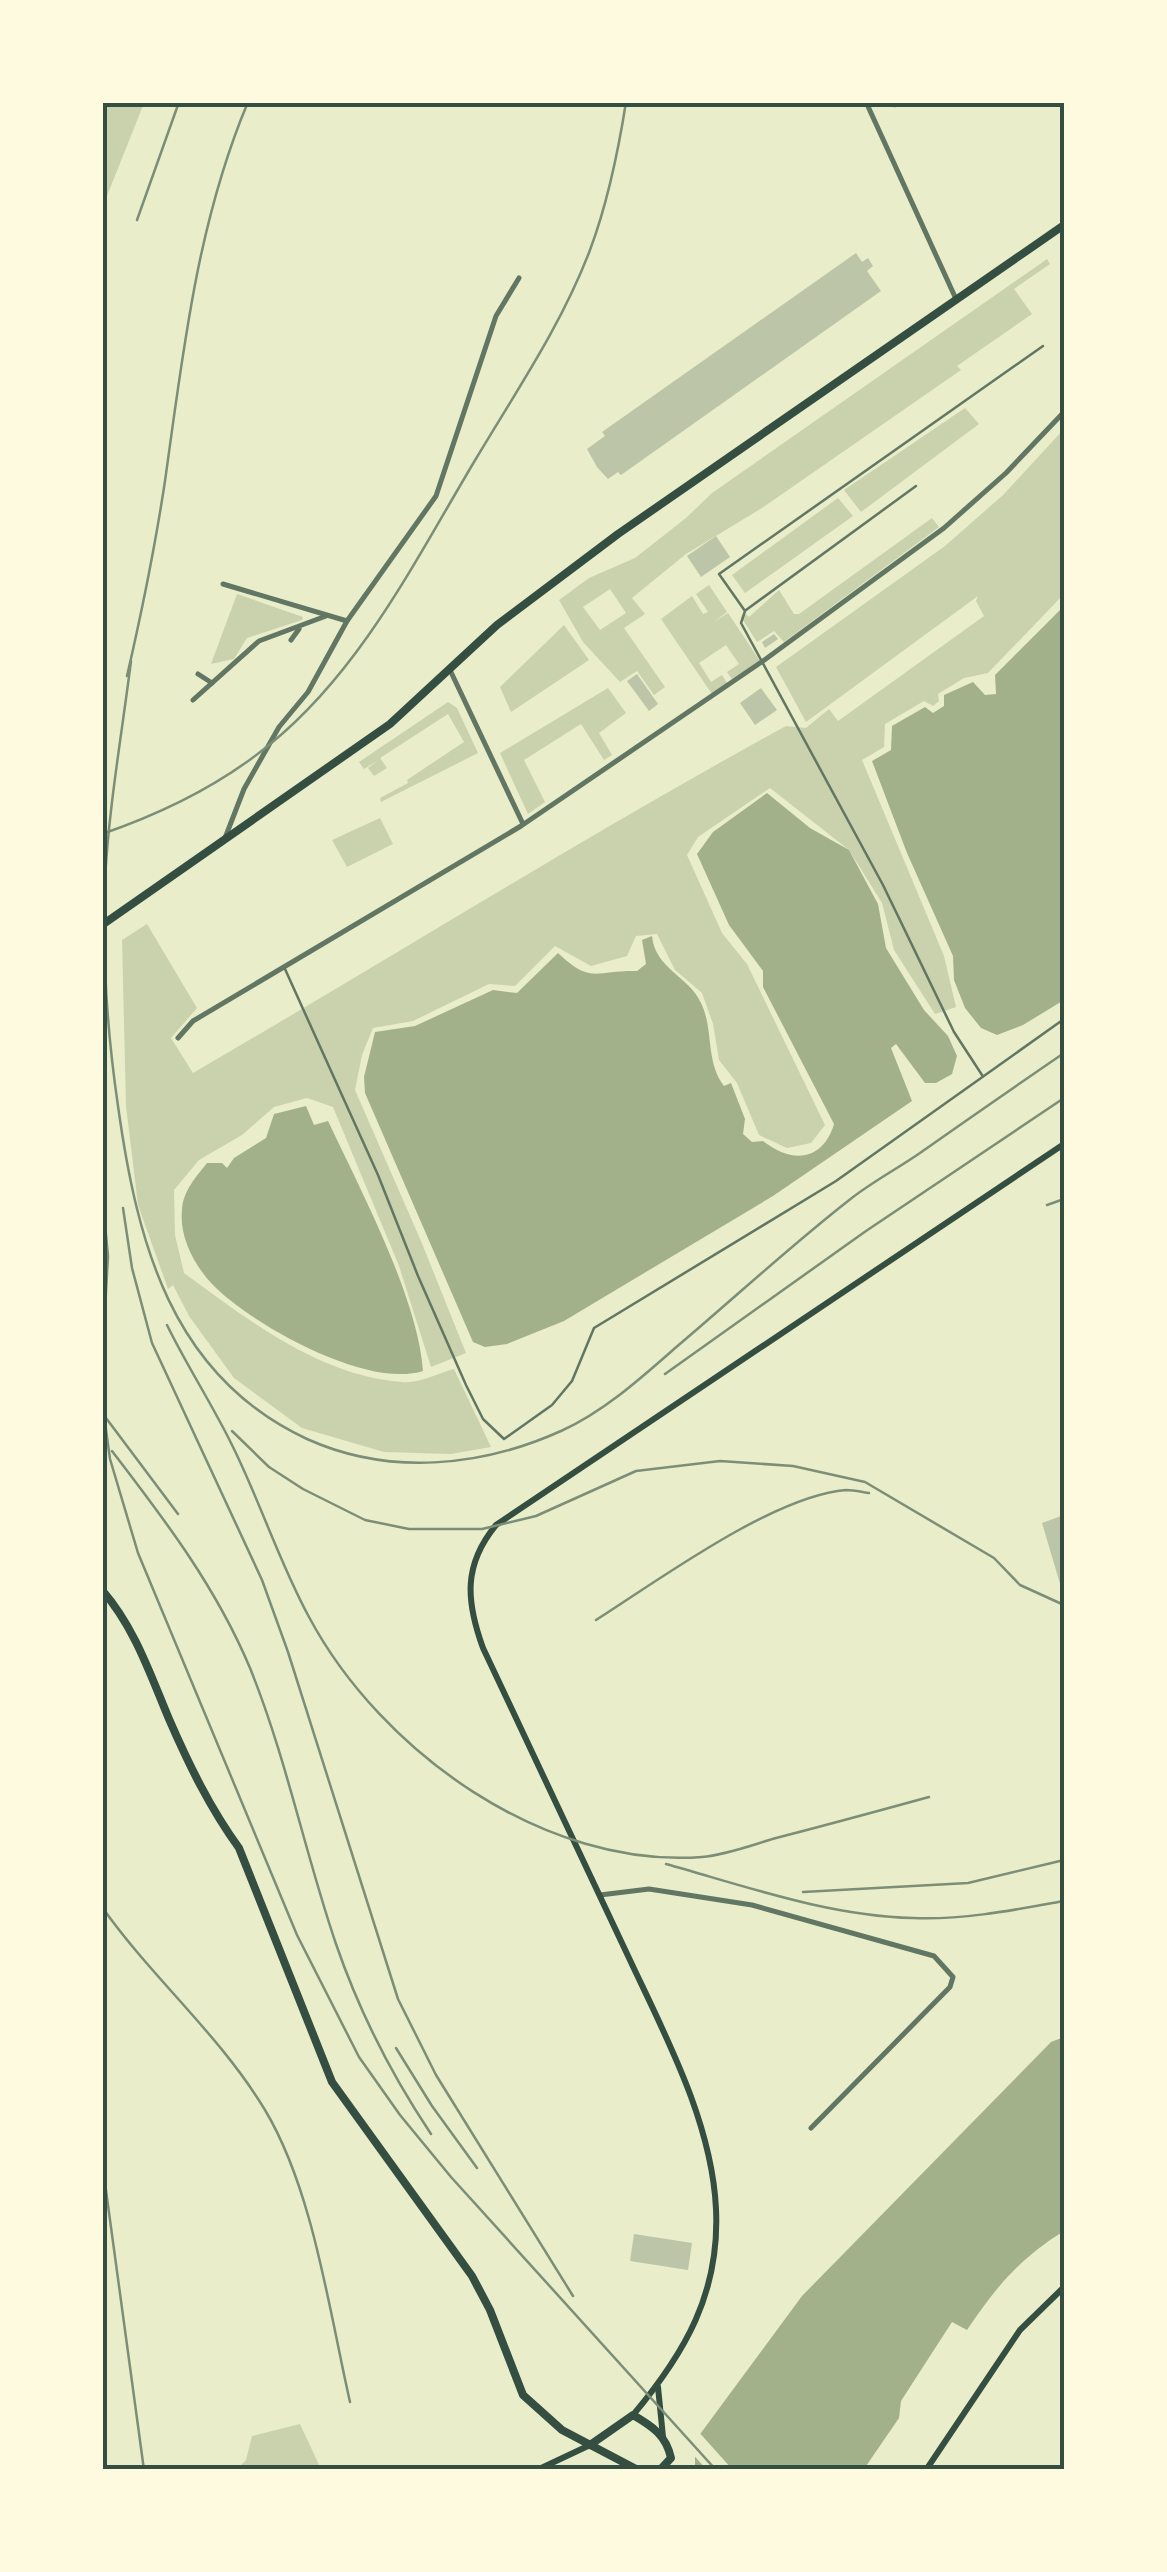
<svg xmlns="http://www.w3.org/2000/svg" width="1167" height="2572" font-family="'PT Sans',sans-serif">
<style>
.green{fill:#cad2ad;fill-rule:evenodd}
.water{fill:#a3b18a}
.pier{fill:#e9edc9}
.building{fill:#bcc5a7}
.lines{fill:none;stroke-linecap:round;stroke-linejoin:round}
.service{stroke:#617663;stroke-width:2.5}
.minor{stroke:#617663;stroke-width:5}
.secondary{stroke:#344e41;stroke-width:6}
.primary{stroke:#344e41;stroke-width:8}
.rail{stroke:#7c8e77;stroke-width:2.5}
.neatline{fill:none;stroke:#344e41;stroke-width:4}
</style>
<rect width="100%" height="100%" fill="#e9edc9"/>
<g class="green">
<polygon points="103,102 144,103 103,206 102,103"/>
<path d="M 1047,259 L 1050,264 L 1014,289 L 1032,314 L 957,366 L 961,370 L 762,508 L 686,554 L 632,598 L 645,614 L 624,628 L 665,687 L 654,695 L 637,671 L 620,682 L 583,642 L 559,600 L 589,578 L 635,558 L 686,518 L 712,493 ZM 610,589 L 626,613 L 600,630 L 583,607 Z"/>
<polygon points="965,408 979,424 861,512 844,490"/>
<path d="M 1064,429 L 1064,594 L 988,673 L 964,678 L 938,694 L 939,701 L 933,706 L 924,701 L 885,724 L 884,747 L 862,760 L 944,956 L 956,1007 L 935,1014 L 894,950 L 882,903 L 849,850 L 770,788 L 698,837 L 687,855 L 722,933 L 747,964 L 825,1125 L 811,1143 L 787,1148 L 759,1135 L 737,1083 L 719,1060 L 713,1024 L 702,993 L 675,970 L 657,934 L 636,936 L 627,956 L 591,966 L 555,946 L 515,986 L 489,984 L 413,1021 L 373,1028 L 362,1055 L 355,1090 L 421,1241 L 466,1353 L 431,1367 L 399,1266 L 333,1107 L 307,1098 L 274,1107 L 242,1135 L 199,1160 L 174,1190 L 175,1235 L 184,1273 C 248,1320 320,1376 402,1382 C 418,1384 439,1373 454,1369 L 491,1447 L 451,1454 L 384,1452 L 302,1428 L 234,1378 L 189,1316 L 173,1285 L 168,1289 L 138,1205 L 126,1106 L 122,940 L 147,924 L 197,1008 L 171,1038 L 193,1073 C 391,958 585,836 786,726 L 806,728 L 829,709 L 838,721 L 984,616 L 976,601 L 978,596 L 806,722 L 776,667 L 945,546 L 1003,495 Z"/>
<polygon points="838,498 853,516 745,593 732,575"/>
<polygon points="932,518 939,527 784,642 774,631 757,642 741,617 746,614 749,617 779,590 794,614 799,614"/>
<polygon points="709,585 727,612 714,622 728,613 760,661 732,679 727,672 739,664 726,645 699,663 711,682 722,675 727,683 712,694 661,619 692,596 703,614 708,612 696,594"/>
<polygon points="237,594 303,617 302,620 247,638 234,659 211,664"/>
<polygon points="564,625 589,660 511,712 500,687"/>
<polygon points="608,688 626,713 599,733 612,755 604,760 581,724 524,760 545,802 528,814 500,753"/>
<polygon points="448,702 457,708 478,753 381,802 380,798 408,783 407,780 464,742 448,714 380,758 387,768 374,776 368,768 377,761 364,769 359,762"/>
<polygon points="380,818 393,844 347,867 332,840"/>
<polygon points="300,2424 321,2469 237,2469 246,2460 252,2436"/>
</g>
<g class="water">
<polygon points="1064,606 1064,1000 1023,1025 997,1035 981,1028 965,1008 954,980 953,956 907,853 872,761 891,750 892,726 925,707 933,713 944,706 944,695 973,682 985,695 996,694 995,675"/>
<path d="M 767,793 L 810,828 L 849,850 L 878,904 L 886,948 L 924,1010 L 948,1036 L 957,1056 L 952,1074 L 936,1083 L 925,1083 L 896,1044 L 891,1048 L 912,1101 L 773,1196 L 564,1321 L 507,1344 L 485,1347 L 473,1342 L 365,1093 L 364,1077 L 375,1032 L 415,1026 L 493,990 L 517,993 L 558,953 C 592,985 595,970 637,971 L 646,964 L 642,940 L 652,936 C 655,969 689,976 701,1003 C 714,1029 705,1061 724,1086 L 731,1083 L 745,1119 L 743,1134 L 752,1142 L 763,1141 C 792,1164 823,1161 834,1124 L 763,987 L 763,971 L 729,925 L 697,854 L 713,832 Z"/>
<path d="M 306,1106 L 314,1125 L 328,1121 C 360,1189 418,1298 423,1371 C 367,1389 253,1325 214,1286 C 195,1267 179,1237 182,1210 C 183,1191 196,1177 207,1163 L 222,1163 L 227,1168 L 234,1158 L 266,1138 L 274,1114 Z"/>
<path d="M 1064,2037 L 1064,2231 C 1020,2258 996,2287 967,2330 L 952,2322 L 901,2401 L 899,2418 L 864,2469 L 695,2470 L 695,2441 L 802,2296 L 1051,2042 Z"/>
</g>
<polygon class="pier" points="697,2430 732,2469 706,2469 690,2451 690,2439"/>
<g class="building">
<polygon points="856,253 862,262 868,258 873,266 867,271 881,291 621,475 618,472 608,479 597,467 587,449 605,436 602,432"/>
<polygon points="716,536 730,557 701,577 687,556"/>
<polygon points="774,634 778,639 765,648 762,642"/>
<polygon points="637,674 658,704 649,711 627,681"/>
<polygon points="761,688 777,710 755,725 740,703"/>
<polygon points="1064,1515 1064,1586 1061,1587 1042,1523"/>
<polygon points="634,2234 692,2243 688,2270 630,2261"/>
</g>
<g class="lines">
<g class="service">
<polyline points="895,106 900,102"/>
<polyline points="746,610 916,486"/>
<polyline points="285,969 378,1175 418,1276 466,1385 483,1419 504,1439 552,1405 572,1381 594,1328 836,1181 1064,1019"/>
<polyline points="982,1075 954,1032 883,885 741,623 745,611 719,574 1043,346"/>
</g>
<g class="minor">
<polyline points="866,102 956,299"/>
<polyline points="223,584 347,621"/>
<polyline points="291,640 299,629"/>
<polyline points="450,670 523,824"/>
<polyline points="198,674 212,683"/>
<polyline points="193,700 259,641 326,616"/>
<polyline points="225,838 244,789 279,727 308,692 347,621 436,496 496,316 519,278"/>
<polyline points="178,1038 193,1021 521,826 763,661 944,528 1006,473 1064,412"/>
<polyline points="600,1895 649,1889 752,1905 934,1956 953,1977 950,1987 811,2128"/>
</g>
<g class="secondary">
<polyline points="658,2387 663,2437"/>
<path d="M 633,2415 C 685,2353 720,2293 716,2209 C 712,2122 665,2035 629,1958 C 581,1854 532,1751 483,1648 C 466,1601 463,1565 496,1525 L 1064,1144"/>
<polyline points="537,2470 590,2445"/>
<polyline points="926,2470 1020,2330 1064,2287"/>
</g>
<g class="primary">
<polyline points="102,925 390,724 497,625 618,534 1064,225"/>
<path d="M 102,1590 C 135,1628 150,1674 169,1719 C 189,1765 210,1808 239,1848 L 332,2082 L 472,2276 L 490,2310 L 523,2395 L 562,2430 L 638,2470"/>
<path d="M 590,2445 L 633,2415 C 652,2426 666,2435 671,2458 L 660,2470"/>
</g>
<g class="rail">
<polyline points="137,220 179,102"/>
<path d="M 131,661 C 122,733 109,806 105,879 C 102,954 107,1031 118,1106 C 137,1242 171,1376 307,1439 C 389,1476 481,1467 561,1431 C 603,1412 640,1379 674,1349 C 732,1300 788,1248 848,1201 C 870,1183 897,1169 920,1153 C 968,1119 1016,1086 1064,1053"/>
<path d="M 127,676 C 142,611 155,547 165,481 C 183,353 197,223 248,102"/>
<path d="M 102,834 C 163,813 219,786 269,745 C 362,670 417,557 477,457 C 517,390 562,324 590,250 C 608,202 618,153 626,102"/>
<polyline points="102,1192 108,1256 102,1362"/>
<polyline points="1047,1205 1064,1199"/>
<polyline points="123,1208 132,1268 152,1343 262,1580 288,1652 398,1999 436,2075 573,2296"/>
<path d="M 167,1325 C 187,1366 212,1404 232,1445 C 260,1501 279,1562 309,1617 C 381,1752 545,1869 702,1857 C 726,1855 752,1845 776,1838 C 827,1825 878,1811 929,1797"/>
<polyline points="665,1374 866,1231 1064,1098"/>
<polyline points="102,1401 110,1459 138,1553 297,1935 359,2057 400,2115 451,2177 716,2470"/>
<polyline points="106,1418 178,1514"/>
<polyline points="232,1431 269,1467 303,1489 365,1520 409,1529 482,1529 536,1516 636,1471 720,1461 793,1466 865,1482 994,1558 1020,1585 1064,1605"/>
<path d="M 112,1451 C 165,1520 216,1587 250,1668 C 286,1757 305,1853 336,1944 C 359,2011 391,2074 431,2134"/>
<path d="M 596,1620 C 659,1580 773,1496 846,1490 C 853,1490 862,1492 869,1493"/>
<path d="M 666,1864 C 745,1886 829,1916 913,1918 C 964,1920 1014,1910 1064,1901"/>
<polyline points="803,1892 968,1883 1064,1860"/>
<path d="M 102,1907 C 152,1978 220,2035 265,2110 C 313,2190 329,2310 350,2402"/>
<polyline points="396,2048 432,2106 477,2168"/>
<polyline points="102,2161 144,2470"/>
</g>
</g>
<rect width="1167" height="2572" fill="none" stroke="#fefae0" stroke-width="210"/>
<rect x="105" y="105" width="957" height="2362" class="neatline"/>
</svg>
